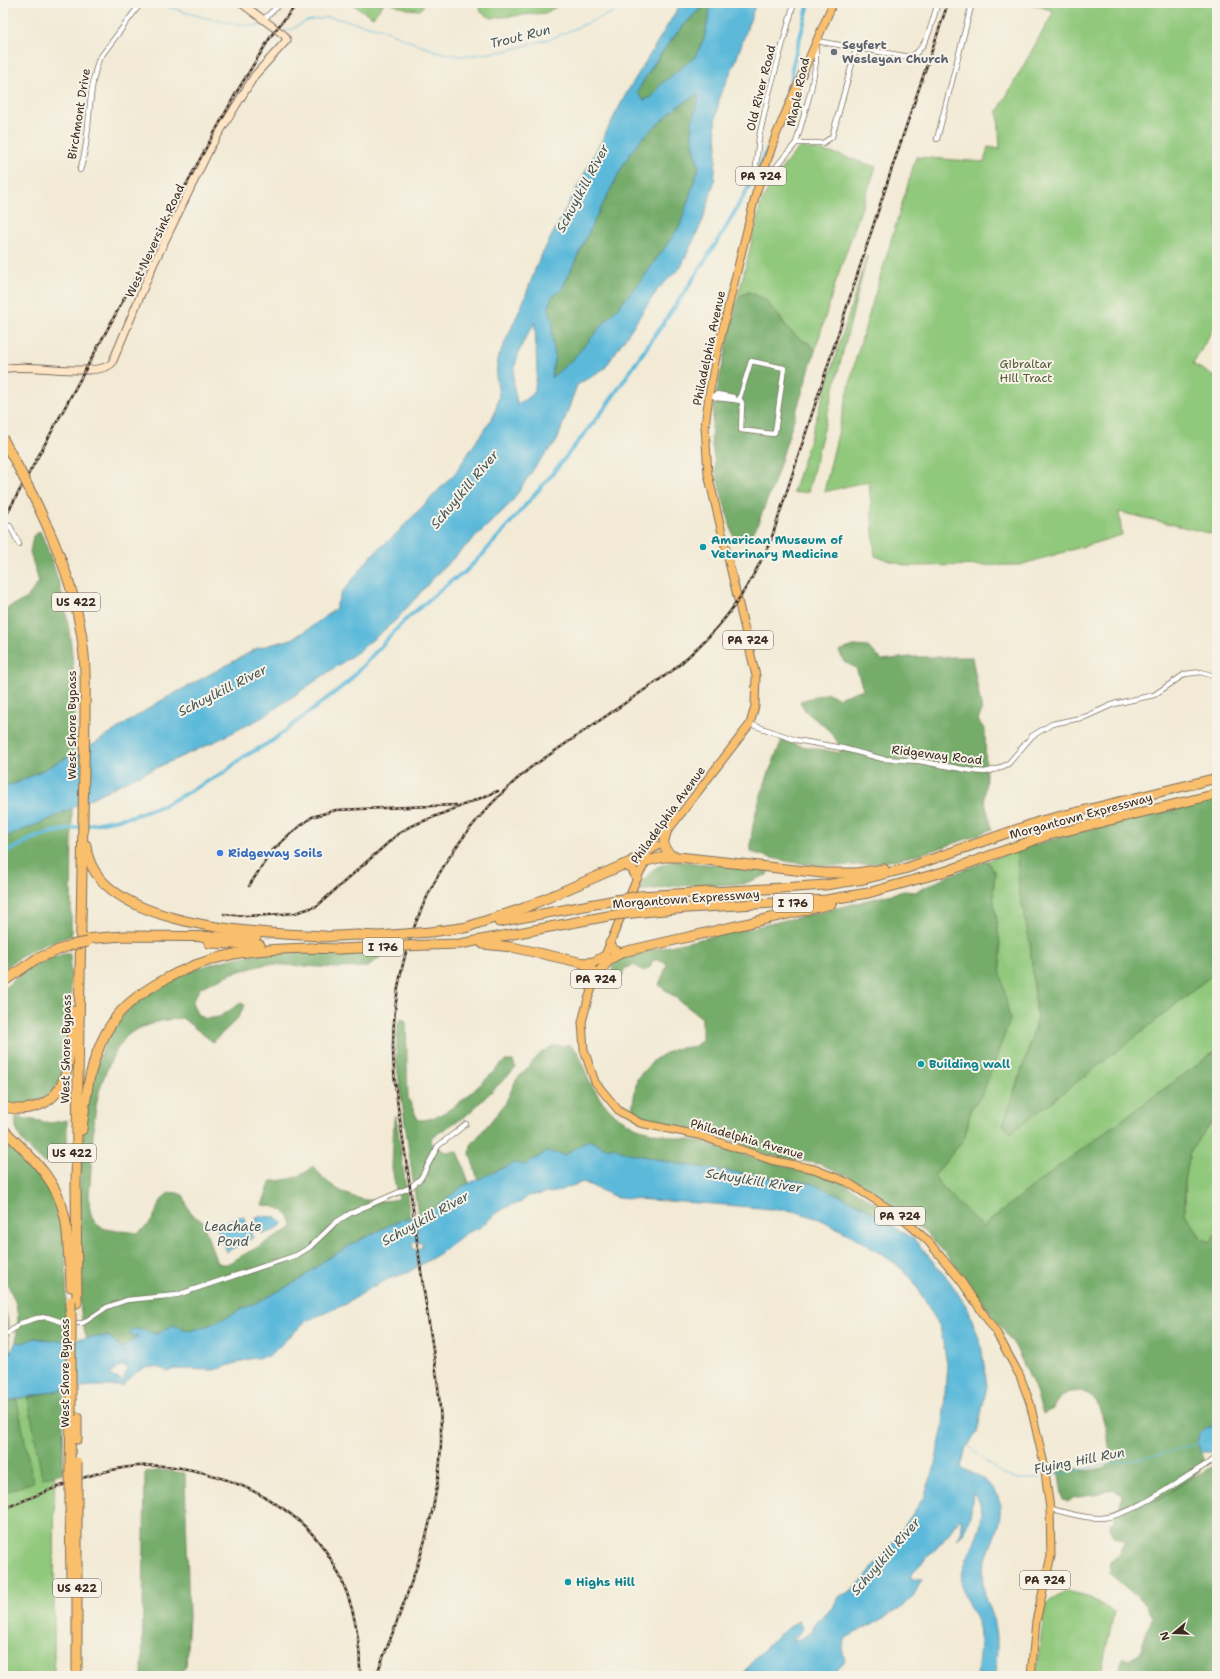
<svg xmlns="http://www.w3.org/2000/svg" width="1220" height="1679" font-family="'Shantell Sans',sans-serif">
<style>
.green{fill:#90c87b;stroke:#66794c}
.forest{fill:#74ac6b;stroke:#586b44}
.water{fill:#5cb9da;stroke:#4c727c;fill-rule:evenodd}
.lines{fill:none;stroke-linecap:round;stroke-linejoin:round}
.stream{stroke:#5cb9da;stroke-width:1}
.canal{stroke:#5cb9da;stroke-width:4}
.street-casing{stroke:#7b6d5e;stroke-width:6}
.secondary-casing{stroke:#7b6d5e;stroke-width:9}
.primary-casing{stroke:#7b6d5e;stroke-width:9}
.highway-casing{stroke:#7b6d5e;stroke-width:11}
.street{stroke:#fff;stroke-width:4.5}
.secondary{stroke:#fde5c5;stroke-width:7}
.primary{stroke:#f9bf6d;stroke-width:7}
.highway{stroke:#f9bf6d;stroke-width:9}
.rail-casing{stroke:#3b2a1e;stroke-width:2.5}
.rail{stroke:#f7f3e8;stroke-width:1;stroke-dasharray:3;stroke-linecap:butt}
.highway-bridge-casing{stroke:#7b6d5e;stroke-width:11;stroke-linecap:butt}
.highway-bridge{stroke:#f9bf6d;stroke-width:9}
.worship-dot{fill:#6b7280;stroke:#f7f3e8;stroke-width:1.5}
.culture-dot{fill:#0f9aa8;stroke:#f7f3e8;stroke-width:1.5}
.shop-dot{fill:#3f7fe0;stroke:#f7f3e8;stroke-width:1.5}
.labels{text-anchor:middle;stroke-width:4;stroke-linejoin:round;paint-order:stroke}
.shield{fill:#f7f3e8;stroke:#73665b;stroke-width:1}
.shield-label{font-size:11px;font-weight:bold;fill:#3b2a1e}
.worship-label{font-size:12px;font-weight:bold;fill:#5b616d;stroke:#f7f3e8;text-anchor:start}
.street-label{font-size:12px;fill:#3b2a1e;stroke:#f7f3e8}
.park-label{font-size:12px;fill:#54593a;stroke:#f7f3e8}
.culture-label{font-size:12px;font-weight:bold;fill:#0d838f;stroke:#f7f3e8;text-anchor:start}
.shop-label{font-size:12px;font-weight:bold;fill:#366cbe;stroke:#f7f3e8;text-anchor:start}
.water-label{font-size:13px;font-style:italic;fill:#455556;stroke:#f7f3e8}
</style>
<rect width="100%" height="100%" fill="#f7f3e8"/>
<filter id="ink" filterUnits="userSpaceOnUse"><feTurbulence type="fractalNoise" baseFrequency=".025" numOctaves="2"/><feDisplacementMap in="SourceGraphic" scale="8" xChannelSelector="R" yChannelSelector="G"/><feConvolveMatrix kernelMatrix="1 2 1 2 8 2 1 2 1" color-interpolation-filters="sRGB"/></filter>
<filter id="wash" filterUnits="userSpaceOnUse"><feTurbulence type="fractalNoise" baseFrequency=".012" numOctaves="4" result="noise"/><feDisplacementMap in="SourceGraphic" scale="16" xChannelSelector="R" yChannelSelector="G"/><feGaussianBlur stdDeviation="0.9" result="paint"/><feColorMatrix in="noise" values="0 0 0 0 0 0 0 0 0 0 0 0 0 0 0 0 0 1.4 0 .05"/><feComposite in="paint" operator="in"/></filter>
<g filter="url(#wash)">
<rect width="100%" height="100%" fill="#f2ead5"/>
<g class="green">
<polygon points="350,3 384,3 373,17"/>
<polygon points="389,3 425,3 420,10 408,9"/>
<polygon points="479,3 564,3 545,13 491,18 481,12"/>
<polygon points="1028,3 1217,3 1217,322 1193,364 1217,378 1217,535 1119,512 1122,535 1020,565 907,566 875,556 869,481 824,492 856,358 916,157 984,162 988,147 1000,149 998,111 1054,11"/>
<polygon points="801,147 840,155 876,167 836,281 815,351 809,343 801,340 789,330 778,314 749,292 738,297 761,204 771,182 796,151"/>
<polygon points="867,256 808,492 793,493"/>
<path d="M 1018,849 L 1030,943 L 1037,1018 L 1027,1055 L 1009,1105 L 1143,1031 L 1217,971 L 1217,1050 L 1047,1175 L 982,1227 C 965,1209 949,1196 934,1176 L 964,1139 L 972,1107 L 982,1095 L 1001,953 L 993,894 L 995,873 L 987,861 Z"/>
<polygon points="1217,1115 1217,1232 1209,1242 1202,1239 1185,1214 1185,1182 1190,1151"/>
<polygon points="55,1367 54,1676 3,1676 3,1380"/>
<polygon points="1067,1591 1087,1596 1114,1612 1101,1673 1108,1676 1036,1676 1045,1604"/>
</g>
<g class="forest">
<path d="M 705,5 L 710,10 L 704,39 L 695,57 L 661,84 L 652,97 L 644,100 L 637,93 C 653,63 679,27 705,5 Z"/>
<polygon points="697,94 699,96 692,123 692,137 699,167 680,226 641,281 572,360 551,379 555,356 552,336 553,323 549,308 551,298 562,289 595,219 626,160 641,139 677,107"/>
<polygon points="749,292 765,299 789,330 801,340 809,343 815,351 774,483 756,528 746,540 738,541 733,535 717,478 711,439 714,403 738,297"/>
<path d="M 40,531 C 73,605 77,675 74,754 L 17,783 L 3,786 L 3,610 L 26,599 L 39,582 L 30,552 L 33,536 Z"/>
<path d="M 854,646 L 868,647 L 882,660 L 910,657 L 972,657 L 982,711 L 978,720 L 985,730 L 986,778 L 984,798 L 992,829 C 911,862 837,880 751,852 C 749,818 769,772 782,740 L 801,746 L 841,753 C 839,748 838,742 835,738 C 826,723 805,717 800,701 L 828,693 L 838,698 L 863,689 L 856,668 L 844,662 L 839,651 Z"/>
<polygon points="1217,800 1217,971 1143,1031 1011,1133 1003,1125 1027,1055 1037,1018 1030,943 1019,890 1017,857 1018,849 1102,826"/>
<path d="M 72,808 L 71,936 C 45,943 23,953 3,970 L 3,838 L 48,820 Z"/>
<path d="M 676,861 L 767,870 L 769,874 L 743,884 L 676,886 L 640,891 L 639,887 C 652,869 654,866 676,861 Z"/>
<path d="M 987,861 L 995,873 L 993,894 L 1001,953 L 1000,968 L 1010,1020 L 983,1093 L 972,1107 L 964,1139 L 934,1176 C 949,1196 965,1209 982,1227 L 1047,1175 L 1217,1050 L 1217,1115 L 1190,1151 L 1185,1182 L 1185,1214 L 1202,1239 L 1209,1242 L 1217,1232 L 1217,1430 L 1201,1440 L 1203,1461 L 1199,1472 L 1154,1503 L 1178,1486 L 1217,1464 L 1217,1676 L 1115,1676 L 1123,1658 L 1130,1660 L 1139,1654 L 1153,1616 L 1145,1604 L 1109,1573 L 1110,1562 L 1119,1555 L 1126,1541 L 1114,1537 L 1110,1527 L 1111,1522 L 1115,1521 C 1115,1512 1120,1504 1122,1495 L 1113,1489 L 1098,1494 L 1073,1498 L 1068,1502 L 1063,1500 L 1058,1470 L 1070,1466 L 1084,1471 L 1103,1469 L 1112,1462 C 1108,1443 1104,1395 1081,1391 C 1079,1391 1075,1392 1072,1392 C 1064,1392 1055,1402 1053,1409 L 1043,1414 L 1034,1386 L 1015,1346 L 953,1262 L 929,1236 L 903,1213 L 850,1177 L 820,1164 L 766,1155 L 732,1140 L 641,1116 L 632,1110 L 637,1078 L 655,1059 L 674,1049 L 695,1046 L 702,1039 L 702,1018 L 659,985 L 667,965 L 664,961 L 653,960 L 650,967 L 644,971 L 634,965 L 624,969 L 622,977 L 613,973 L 612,966 L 618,959 L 629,955 L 813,914 L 904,891 L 915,892 L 951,875 Z"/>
<path d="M 266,952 L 385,953 L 368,967 L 338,968 L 267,964 L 233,973 L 201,987 L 192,1002 L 197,1014 L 206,1019 L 219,1017 L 241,1003 L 245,1005 L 237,1019 L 213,1042 L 182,1018 C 164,1020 148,1023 132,1032 C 116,1042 101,1081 97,1100 C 92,1129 92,1165 89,1195 C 89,1236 107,1228 138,1233 C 142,1230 147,1226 150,1223 C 159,1212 161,1182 184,1196 C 188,1209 189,1216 202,1220 L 216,1261 L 221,1264 L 227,1264 L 292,1228 C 292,1211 276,1206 262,1205 L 271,1181 C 286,1181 303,1177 313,1166 C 319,1173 325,1181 333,1186 C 351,1200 377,1204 398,1199 L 392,1168 L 394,1120 L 396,1116 L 410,1218 L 402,1219 L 362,1239 L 325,1260 L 301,1279 L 266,1298 L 212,1324 L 190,1331 L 173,1325 L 157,1334 L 138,1329 L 139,1337 L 122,1348 L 108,1336 L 88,1339 C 76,1320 80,1259 80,1234 C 79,1167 79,1050 135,1003 C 172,971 220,960 266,952 Z"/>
<path d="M 70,953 C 70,973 72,994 70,1014 C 69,1026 65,1038 64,1050 C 63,1062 64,1075 57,1086 C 46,1105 22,1108 3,1102 L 3,990 C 21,970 43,958 70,953 Z"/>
<path d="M 401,1019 L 406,1021 L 408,1098 L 418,1120 C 447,1122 484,1080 505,1061 L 513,1061 L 516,1068 L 468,1114 L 431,1138 L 432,1144 L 445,1152 L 458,1151 L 469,1183 L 425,1215 L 418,1216 L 396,1059 L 398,1022 Z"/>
<polygon points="570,1045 578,1052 589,1081 601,1100 618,1117 637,1128 659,1134 711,1144 769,1162 815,1173 842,1182 894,1215 889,1222 859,1204 811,1183 678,1164 620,1151 614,1147 606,1148 589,1140 565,1155 547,1152 524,1165 491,1174 478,1180 470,1154 471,1145 505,1104 516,1080 541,1053 553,1046"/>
<path d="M 16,1117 L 51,1123 L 67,1120 L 67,1156 L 58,1155 L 44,1163 C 31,1150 13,1138 16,1117 Z"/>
<path d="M 3,1136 C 14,1147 29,1157 38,1169 C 73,1214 67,1287 64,1341 L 35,1338 L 23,1343 L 16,1342 L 18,1319 L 16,1304 L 3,1273 Z"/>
<path d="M 3,1304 C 10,1319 7,1336 11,1352 L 3,1355 Z"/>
<polygon points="64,1389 63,1473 42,1478 28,1398"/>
<polygon points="17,1400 33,1482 3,1493 3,1402"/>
<polygon points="160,1470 185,1473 189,1617 186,1667 177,1676 142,1676 145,1473"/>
</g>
<g class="water">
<path d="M 681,3 L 756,3 L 735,63 L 720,95 L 715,122 L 717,146 L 714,183 L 703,220 L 681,267 L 658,289 L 605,368 L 577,385 L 557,441 L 537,464 L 511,503 L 438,573 L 396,620 L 359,651 L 263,717 L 212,743 L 122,783 L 48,820 L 3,838 L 3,786 L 17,783 L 94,744 L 157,703 L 258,648 L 292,639 L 310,628 L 335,609 L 341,594 L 373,554 L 394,536 L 456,472 L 494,415 L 499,396 L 496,376 L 498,358 L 524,300 L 538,262 L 626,94 ZM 705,5 L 710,10 L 704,39 L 695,57 L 661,84 L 652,97 L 644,100 L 637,93 C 652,63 679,26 705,5 ZM 697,95 L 699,96 L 692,123 L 692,137 L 699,167 L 680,226 L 641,281 L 572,360 L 551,378 L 555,356 L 552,336 L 553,323 L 549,308 L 551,298 L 562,289 L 595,219 L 626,160 L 641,139 L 677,107 ZM 535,323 L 537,373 L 534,393 L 518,404 C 507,376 518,346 535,323 Z"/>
<path d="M 588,1140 L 606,1148 L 615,1147 L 620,1151 L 678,1164 L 811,1183 L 859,1204 L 915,1240 L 951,1283 L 968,1309 L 981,1344 L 987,1386 L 977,1433 L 966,1448 L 961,1467 C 975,1475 992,1481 998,1497 C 1007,1524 985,1548 983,1574 C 981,1595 991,1606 995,1624 C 999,1641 996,1659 995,1676 L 977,1676 C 978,1661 982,1642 979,1627 C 974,1610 959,1595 962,1576 C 965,1550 997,1516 973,1493 C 971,1509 971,1529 956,1540 L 962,1529 L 961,1520 L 959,1519 L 953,1529 L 935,1550 L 911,1574 L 911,1579 L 922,1579 L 914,1595 L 900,1609 L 846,1638 L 842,1649 L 845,1660 L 833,1676 L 811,1676 L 807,1671 L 800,1676 L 742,1676 C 759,1652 774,1637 798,1621 L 803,1629 L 793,1640 L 801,1639 L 812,1631 L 815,1623 L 832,1608 L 840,1596 L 847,1593 L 862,1581 L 897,1537 L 924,1497 L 934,1469 L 943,1426 L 947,1363 L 940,1327 L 913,1280 L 895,1263 L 854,1237 L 822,1220 L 794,1211 L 715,1204 L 618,1198 L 583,1182 L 555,1192 L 528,1196 L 520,1203 L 511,1205 L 496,1213 L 481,1227 L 466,1233 L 439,1254 L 407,1273 L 388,1279 L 367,1290 L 346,1304 L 306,1321 L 269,1356 L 249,1359 L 214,1370 L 174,1369 L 168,1372 C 149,1360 135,1371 123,1386 L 93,1386 L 64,1389 L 3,1402 L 3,1355 L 11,1352 L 16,1342 L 23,1343 L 35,1338 L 57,1341 L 108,1336 L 122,1348 L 138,1337 L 131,1335 L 130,1330 L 138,1329 L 157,1334 L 173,1325 L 190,1331 L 212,1324 L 266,1298 L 301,1279 L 325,1260 L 362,1239 L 402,1219 L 425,1215 L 463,1186 L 514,1163 L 524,1165 L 547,1152 L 565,1155 ZM 413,1242 L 423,1243 L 421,1248 L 417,1250 L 412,1248 ZM 122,1365 L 127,1369 L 123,1381 L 111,1376 L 110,1374 Z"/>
<path d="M 260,1216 L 277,1217 L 282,1223 C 279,1230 268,1234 261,1233 L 257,1226 L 256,1218 Z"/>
<polygon points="237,1217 244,1217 253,1238 226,1252 216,1226"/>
<polygon points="1217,1423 1217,1451 1201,1451 1197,1443 1199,1433"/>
</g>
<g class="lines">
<g class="stream">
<path d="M 157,3 C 191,15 229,26 266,26"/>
<polyline points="284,31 290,30 307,21 329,17 382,29 421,46 439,52 459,56 475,55 505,51 553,38 611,13 629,3"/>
<path d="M 967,1444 C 992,1466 1004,1486 1042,1477"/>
<polyline points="1049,1476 1162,1454 1198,1443"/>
</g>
<g class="canal">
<polyline points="780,119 792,77 792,68 809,3"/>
<polyline points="3,854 31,839 49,833 133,816 166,804 223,773 245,756 272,741 348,682 404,621 451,581 464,573 484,553 549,478 605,408 688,287 722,234 750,185 768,149"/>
</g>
</g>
</g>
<g filter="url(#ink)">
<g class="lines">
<g class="street-casing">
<g id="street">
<path d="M 794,3 L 768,97 L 759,137 L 756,165 L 760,179 L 766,178 L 771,173 L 796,143 L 811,90 L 816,62 L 816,41 L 910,57 C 928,49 932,20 938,3"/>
<polyline points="263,20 281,3"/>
<polyline points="937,139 972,3"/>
<polyline points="796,143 823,143 832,137 856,49"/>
<path d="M 80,170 C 92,134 86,95 99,59 L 141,3"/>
<polyline points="709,395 714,396 716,398 735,400 733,397 717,394 714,396"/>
<polyline points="735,400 741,401 742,403 741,430 773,434 775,432 784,368 751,361 739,400"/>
<polyline points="3,525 10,526 19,544"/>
<polyline points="750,724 796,740 842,748 883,759 919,761 973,771 985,772 997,769 1008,764 1032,736 1052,724 1085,717 1114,704 1154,695 1185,674 1201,672 1217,677"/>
<polyline points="3,1337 21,1323 37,1318 47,1317 65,1323 83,1323 107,1307 127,1300 177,1295 297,1255 310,1247 336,1222 351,1213 411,1187 421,1178 438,1146 466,1124"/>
<path d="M 1050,1509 C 1066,1512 1084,1519 1101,1518 C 1135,1516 1186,1475 1217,1458"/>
</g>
</g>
<g class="secondary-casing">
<path id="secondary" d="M 3,369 C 29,362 97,379 112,363 L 154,263 L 211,146 L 255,75 L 287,40 L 284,35 L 241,3"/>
</g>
<g class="primary-casing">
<g id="primary">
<polyline points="663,837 750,724 755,706 756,676 708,474 705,426 709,395 716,357 756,193 776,135 833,3"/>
<polyline points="603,960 637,878 648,858"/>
<polyline points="597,975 588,999 582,1022 584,1050 595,1082 619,1111 640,1123 698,1135 771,1160 814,1169 847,1182 896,1213 927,1240 961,1281 996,1332 1020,1376 1030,1403 1044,1464 1050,1509 1051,1556 1036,1621 1031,1676"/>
</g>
</g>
<g class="highway-casing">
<g id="highway">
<polyline points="3,439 15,461"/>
<path d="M 33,496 C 58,547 79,598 84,655 C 86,675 85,696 85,716 L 76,1183 L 77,1303"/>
<path d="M 666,833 C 662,845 663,851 675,857"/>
<path d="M 86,845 C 93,928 263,934 325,936"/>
<polyline points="646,861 664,857 679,857 822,873 856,873 884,869"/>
<polyline points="623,865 632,868 637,878"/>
<polyline points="639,896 782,888 825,885 864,879 904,869 1041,821 1217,778"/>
<polyline points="632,913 687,908 826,900 868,893 950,870 1045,836 1217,794"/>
<polyline points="499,922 616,900"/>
<polyline points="464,928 524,908 630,862 656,846"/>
<polyline points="430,932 469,927"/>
<polyline points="319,937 356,935"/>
<polyline points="84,939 124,936 256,937"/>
<polyline points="209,943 260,945"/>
<polyline points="610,943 613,950 621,953"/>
<polyline points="483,944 512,947 583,963 594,962 605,956"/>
<polyline points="428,945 460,944 608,916"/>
<polyline points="309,948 339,949"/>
<polyline points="583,963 593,971 596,979"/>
<polyline points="599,972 610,959 623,952 831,904"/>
<polyline points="3,982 36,959 71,945"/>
<path d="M 3,1106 C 13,1110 23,1110 34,1107 C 74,1097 70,1044 73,1011"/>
<path d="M 3,1129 C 29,1155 58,1179 65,1218 C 68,1232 68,1248 69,1263"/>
<path d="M 82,1130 C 86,1092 91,1052 114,1020 C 125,1004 141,993 158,983 C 211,952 253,949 313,948"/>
<polyline points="70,1258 71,1287"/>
<polyline points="77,1439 77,1417"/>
<polyline points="70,1465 71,1416"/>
<polyline points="70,1500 71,1579"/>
<polyline points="77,1676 77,1499"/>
</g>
</g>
<use href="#street" class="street"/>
<use href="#secondary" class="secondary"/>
<use href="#primary" class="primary"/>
<use href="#highway" class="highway"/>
<g class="rail-casing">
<g id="rail">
<polyline points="3,521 236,93 273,33 298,3"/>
<polyline points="249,886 271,852 291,833 312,817 336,810 456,805"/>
<polyline points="224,914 246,916 269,915 295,913 317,906 398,834 409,827 498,791"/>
<path d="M 3,1509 C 46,1492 91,1470 138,1466 C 203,1461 288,1496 325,1550 C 350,1586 361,1632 360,1676"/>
<path d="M 376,1676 C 404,1602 439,1524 441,1444 C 442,1397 433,1351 426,1304 C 419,1263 415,1221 409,1180 C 403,1135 393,1090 393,1045 C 394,933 445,838 530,768 L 672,671 C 721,629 744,599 771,540 L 893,165 L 948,3"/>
</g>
</g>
<use href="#rail" class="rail"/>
<g class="highway-bridge-casing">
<g id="highway-bridge">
<polyline points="15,461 33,496"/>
<polyline points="616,900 639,896"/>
<polyline points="608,916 632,913"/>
<polyline points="356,935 379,936 430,932"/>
<polyline points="71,945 88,942"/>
<polyline points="339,949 428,945"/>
<polyline points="71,1416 71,1301"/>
<polyline points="77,1462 77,1499"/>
<polyline points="70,1500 70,1465"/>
</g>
</g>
<use href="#highway-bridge" class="highway-bridge"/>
</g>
</g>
<circle class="worship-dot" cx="834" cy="52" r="4"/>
<g class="culture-dot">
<circle cx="703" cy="547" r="4"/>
<circle cx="921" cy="1064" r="4"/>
<circle cx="568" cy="1582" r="4"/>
</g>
<circle class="shop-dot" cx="220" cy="853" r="4"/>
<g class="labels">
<g class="shield">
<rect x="736" y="167" width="50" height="18" rx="3"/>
<rect x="52" y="593" width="48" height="18" rx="3"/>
<rect x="723" y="631" width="50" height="18" rx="3"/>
<rect x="773" y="894" width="40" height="18" rx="3"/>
<rect x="363" y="938" width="40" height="18" rx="3"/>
<rect x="571" y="970" width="50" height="18" rx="3"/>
<rect x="48" y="1144" width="48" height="18" rx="3"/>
<rect x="875" y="1207" width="50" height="18" rx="3"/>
<rect x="1020" y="1571" width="50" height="18" rx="3"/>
<rect x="53" y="1579" width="48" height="18" rx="3"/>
</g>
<g class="shield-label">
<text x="761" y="180">PA 724</text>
<text x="76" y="606">US 422</text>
<text x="748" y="644">PA 724</text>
<text x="793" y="907">I 176</text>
<text x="383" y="951">I 176</text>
<text x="596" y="983">PA 724</text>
<text x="72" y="1157">US 422</text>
<text x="900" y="1220">PA 724</text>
<text x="1045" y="1584">PA 724</text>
<text x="77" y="1592">US 422</text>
</g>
<g class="worship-label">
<text x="842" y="49">Seyfert<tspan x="842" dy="14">Wesleyan Church</tspan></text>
</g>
<g class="street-label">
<text transform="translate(761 88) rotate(-76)" y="4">Old River Road</text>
<text transform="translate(798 92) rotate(-78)" y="4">Maple Road</text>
<text transform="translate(79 114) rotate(-81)" y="4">Birchmont Drive</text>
<text transform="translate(155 241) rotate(-65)" y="4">West Neversink Road</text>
<text transform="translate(709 348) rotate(-78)" y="4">Philadelphia Avenue</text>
<text transform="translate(72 725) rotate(-90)" y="4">West Shore Bypass</text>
<text transform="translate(937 755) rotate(7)" y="4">Ridgeway Road</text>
<text transform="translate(668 815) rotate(-54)" y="4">Philadelphia Avenue</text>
<text transform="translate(1081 816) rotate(-15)" y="4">Morgantown Expressway</text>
<text transform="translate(686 899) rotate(-4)" y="4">Morgantown Expressway</text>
<text transform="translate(66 1049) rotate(-89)" y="4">West Shore Bypass</text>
<text transform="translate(747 1139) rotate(16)" y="4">Philadelphia Avenue</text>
<text transform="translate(65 1373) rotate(-90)" y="4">West Shore Bypass</text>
</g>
<g class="park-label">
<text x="1026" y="368">Gibraltar<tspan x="1026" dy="14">Hill Tract</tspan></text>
</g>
<g class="culture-label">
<text x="711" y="544">American Museum of<tspan x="711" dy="14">Veterinary Medicine</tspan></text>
<text x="929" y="1068">Building wall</text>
<text x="576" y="1586">Highs Hill</text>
</g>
<g class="shop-label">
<text x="228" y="857">Ridgeway Soils</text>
</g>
<g class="water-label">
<text transform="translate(520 36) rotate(-14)" y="5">Trout Run</text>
<text transform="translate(582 188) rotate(-62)" y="5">Schuylkill River</text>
<text transform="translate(464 489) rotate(-50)" y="5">Schuylkill River</text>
<text transform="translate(222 690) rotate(-27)" y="5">Schuylkill River</text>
<text transform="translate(754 1180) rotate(9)" y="5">Schuylkill River</text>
<text transform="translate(425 1218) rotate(-29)" y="5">Schuylkill River</text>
<text x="233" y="1231">Leachate<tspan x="233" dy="15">Pond</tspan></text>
<text transform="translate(1079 1460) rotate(-11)" y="5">Flying Hill Run</text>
<text transform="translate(885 1556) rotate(-49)" y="5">Schuylkill River</text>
</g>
</g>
<rect width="1220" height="1679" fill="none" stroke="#f7f3e8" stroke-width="16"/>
<g transform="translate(1174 1633) rotate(251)" stroke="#f7f3e8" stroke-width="3" paint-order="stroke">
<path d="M0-3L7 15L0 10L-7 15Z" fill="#3b2a1e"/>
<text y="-6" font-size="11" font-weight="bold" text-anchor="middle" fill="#3b2a1e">N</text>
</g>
</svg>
